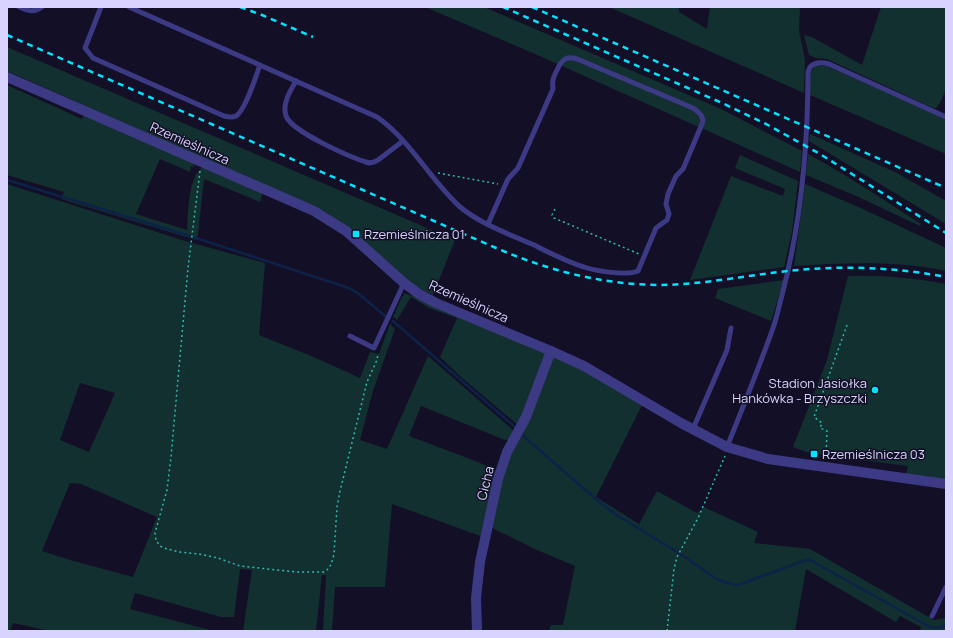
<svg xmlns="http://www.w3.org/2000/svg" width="953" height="638" font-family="Manrope,sans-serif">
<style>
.green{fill:#12302f;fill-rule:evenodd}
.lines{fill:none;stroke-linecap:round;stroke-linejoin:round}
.stream{stroke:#0c2248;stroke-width:2.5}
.path{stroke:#2fb8b0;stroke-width:1.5;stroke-dasharray:2 3;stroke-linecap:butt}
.lane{stroke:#3d3a85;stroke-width:5}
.street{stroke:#3d3a85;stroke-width:10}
.rail{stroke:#00e5ff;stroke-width:2.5;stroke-dasharray:6 5;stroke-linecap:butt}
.poi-dot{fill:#00e5ff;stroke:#130f26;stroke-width:1.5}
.labels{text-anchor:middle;stroke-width:3;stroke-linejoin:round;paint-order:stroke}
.street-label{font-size:13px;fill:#d9d4ff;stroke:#130f26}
.poi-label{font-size:13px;fill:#d9d4ff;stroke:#130f26;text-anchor:start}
</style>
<rect width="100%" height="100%" fill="#130f26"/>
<g class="green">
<polygon points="425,7 484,7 721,109 802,151 800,172 535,54"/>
<polygon points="609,7 679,7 679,12 707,29 710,7 800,7 799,31 805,60 804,93"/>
<polygon points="881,7 946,7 946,89 940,103 936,108 933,108 827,59 816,58 809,55 804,35 812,37 862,65"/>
<path d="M 7,47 L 455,240 L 433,295 C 401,281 378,255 351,232 C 344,225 335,219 327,213 L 7,71 Z"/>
<path d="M 817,65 L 827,66 L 946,119 L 946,154 L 810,95 C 810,85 807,71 817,65 Z"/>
<path d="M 7,85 L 82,119 L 84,114 L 192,162 L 195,166 L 194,167 L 191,166 L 190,172 L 160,159 L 136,214 L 187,230 C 188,214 188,175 203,167 L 263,193 L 260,202 L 204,179 L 198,234 L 196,240 L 61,199 L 64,192 L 7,175 Z"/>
<polygon points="810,134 895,172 946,201 946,224 809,141"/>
<path d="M 808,154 C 847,175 884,200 921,224 L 920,226 L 854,195 L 806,175 Z"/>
<polygon points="740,155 798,181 792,232 784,267 690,280 731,176 783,196 785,189 735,168"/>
<path d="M 7,184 L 185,241 L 265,263 L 259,335 L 316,358 L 360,378 L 370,352 L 379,354 L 390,324 L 395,329 L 373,391 L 360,440 L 387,449 L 428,356 L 514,431 L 510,439 L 505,440 L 421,406 L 409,436 L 478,462 L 497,471 L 483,537 L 392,504 L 385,587 L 335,587 L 332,631 L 323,631 L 326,575 L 322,575 L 316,631 L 243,631 L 252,570 L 240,569 L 234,617 L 221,617 L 135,593 L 130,609 L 214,631 L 50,631 L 13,623 L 10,631 L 7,631 ZM 80,383 L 115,393 L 89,452 L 60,440 ZM 70,483 L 81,484 L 157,517 L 133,577 L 70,560 L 42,551 Z"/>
<path d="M 805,184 L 863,209 L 946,248 L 946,271 C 896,260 845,263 794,266 Z"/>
<path d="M 848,276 C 881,275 914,278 946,284 L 946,479 L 906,476 L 908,466 L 809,453 L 793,447 L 827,360 Z"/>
<polygon points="784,280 771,321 715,298 718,289"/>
<polygon points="405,293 411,296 412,293 543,350 546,354 519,426 461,377 440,357 457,318 429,308 411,297 397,320 393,317 402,297"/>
<polygon points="553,357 582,370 642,405 596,497 639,524 657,491 697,513 704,507 758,532 754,543 810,549 934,620 946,618 946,631 920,631 921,627 900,616 896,622 806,569 795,631 549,631 551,625 563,625 575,566 537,550 490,527 503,473"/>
</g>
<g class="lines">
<g class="stream">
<polyline points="7,180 193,237 349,288 359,294 385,316"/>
<polyline points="393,321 516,428"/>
<polyline points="521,434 598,501 615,514 682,555 715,578 727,583 738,585 803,561 810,560 930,627 938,628 946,625"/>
</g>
<g class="path">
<path d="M 200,171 L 188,268 L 171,457 L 167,490 L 155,533 L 156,540 L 160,546 L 164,548 L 179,552 L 199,554 L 218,558 L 240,566 L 296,572 L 324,572 C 331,568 332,562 334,554 L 337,507 L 340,491 L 367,382 L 377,360 L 378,354"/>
<polyline points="438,173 498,184"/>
<polyline points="555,209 552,215 554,218 639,254"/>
<polyline points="826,457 827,431 820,428 822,423 814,417 847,325"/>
<polyline points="667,631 674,569 677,557 698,518 725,456"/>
</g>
<g class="lane">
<path d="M 19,7 C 28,11 34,13 42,7"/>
<path d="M 101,7 L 85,48 L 93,58 L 224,116 C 228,117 232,118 236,116 C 245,111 256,76 260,65"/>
<path d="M 129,7 L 377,117 C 410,140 429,178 459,206 C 480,224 509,234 534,245 C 550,253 567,262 584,267 C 596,271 626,276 638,271 L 656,228 L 667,220 L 669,214 L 666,204 L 668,194 L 676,176 L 683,169 L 702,124 L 703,120 L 701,115 L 698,112 L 693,108 L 582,61 C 568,55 563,57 557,70 C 553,78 552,81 553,89 L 518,168 L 508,179 L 488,224"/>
<path d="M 296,81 C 290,91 282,104 286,116 C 292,132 352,158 369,163 L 374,162 L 378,160 L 403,141"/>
<polyline points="350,336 374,348 404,283"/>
<polyline points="693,429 727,350 731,328"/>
<path d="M 727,447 C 743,407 759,368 773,328 C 777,317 779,306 782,295 C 801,223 808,147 808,72 L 810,67 C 815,62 822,62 829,64 L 946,117"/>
<polyline points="932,616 946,587"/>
</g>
<g class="street">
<polyline points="7,77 314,211 346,231 404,283 419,294 436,303 551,351 584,366 681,423 727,447 768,459 946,484"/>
<polyline points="477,631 476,598 480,562 498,479 507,452 526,417 551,351"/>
</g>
<g class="rail">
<polyline points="240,7 262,15 313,37"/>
<polyline points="503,7 722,103 766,124 820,154 946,233"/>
<polyline points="532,7 946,188"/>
<path d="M 7,35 L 496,248 C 547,270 600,284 657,285 C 695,285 733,278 771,273 C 829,265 889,266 946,277"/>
</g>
</g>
<g class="poi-dot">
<rect x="352" y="230" width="8" height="8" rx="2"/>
<circle cx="875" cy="390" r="4"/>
<rect x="810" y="450" width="8" height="8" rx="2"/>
</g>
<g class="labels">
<g class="street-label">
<text transform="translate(190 143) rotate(24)" y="5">Rzemieślnicza</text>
<text transform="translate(469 301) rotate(24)" y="5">Rzemieślnicza</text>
<text transform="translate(485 483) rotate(-76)" y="5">Cicha</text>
</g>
<g class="poi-label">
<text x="364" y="239">Rzemieślnicza 01</text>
<text x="867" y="388" text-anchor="end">Stadion Jasiołka<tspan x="867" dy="15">Hankówka - Brzyszczki</tspan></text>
<text x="822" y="459">Rzemieślnicza 03</text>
</g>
</g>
<rect width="953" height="638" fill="none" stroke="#d9d4ff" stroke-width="16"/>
</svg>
